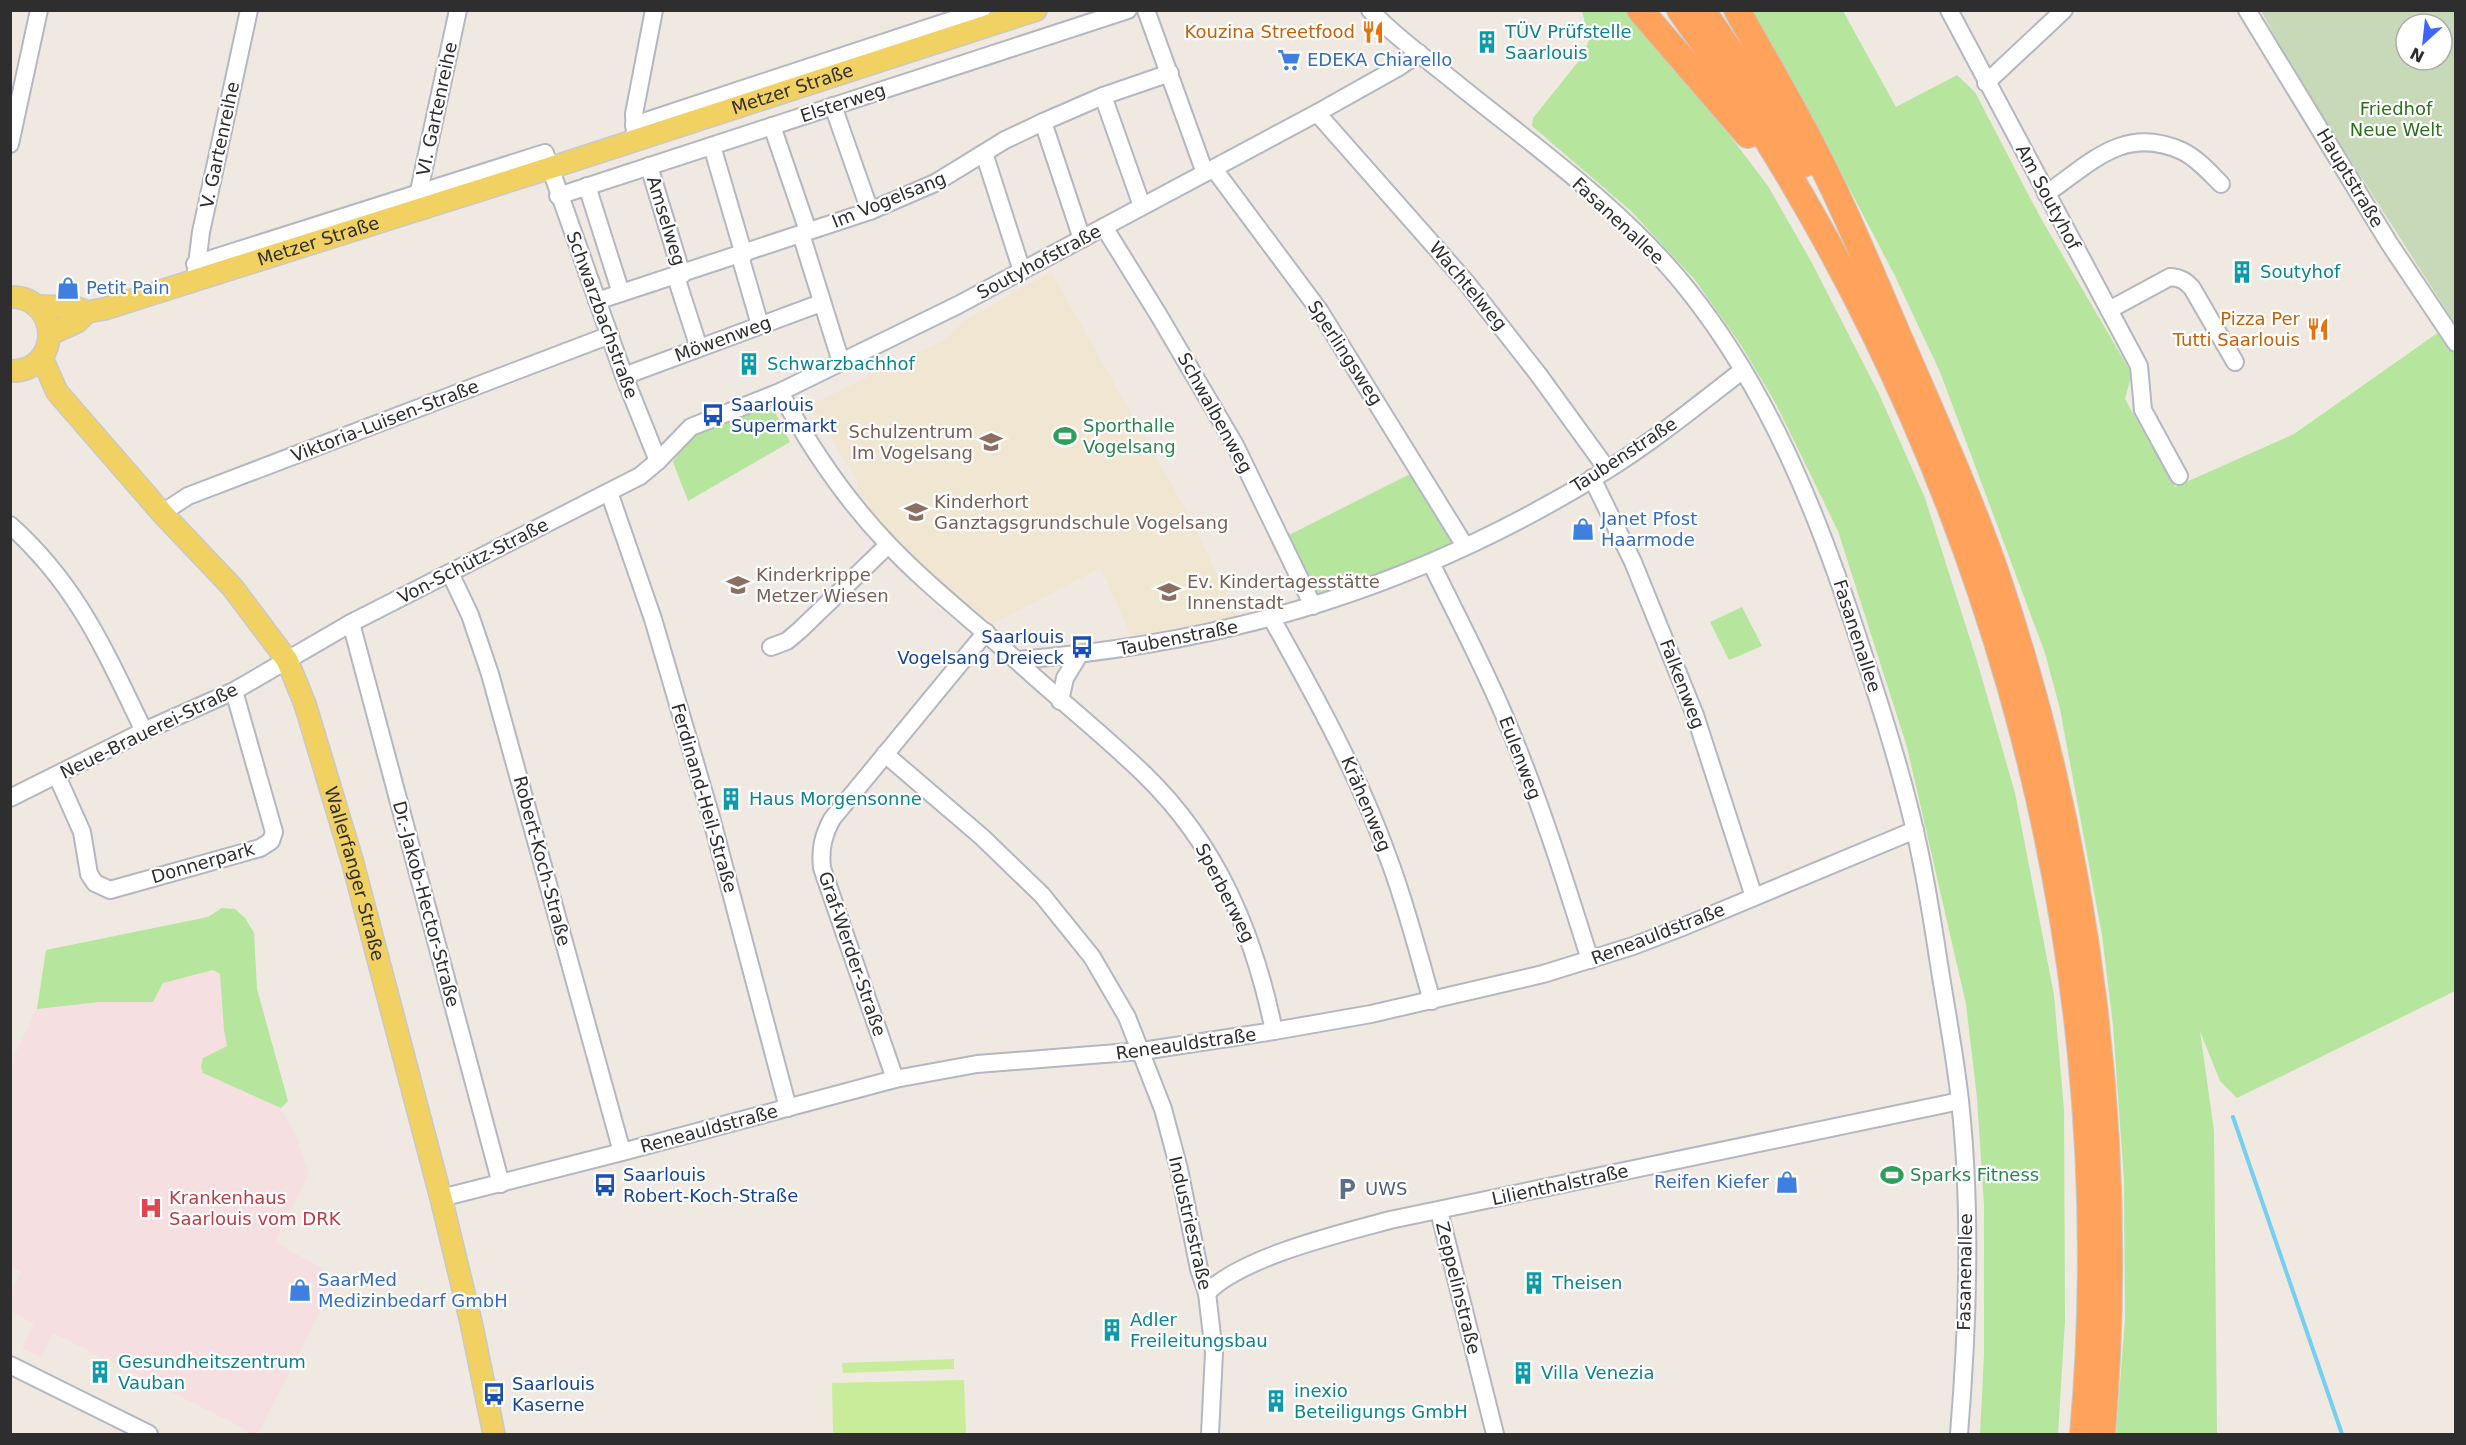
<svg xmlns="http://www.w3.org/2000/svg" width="2466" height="1445" font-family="'DejaVu Sans',sans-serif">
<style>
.education{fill:#f0e6d1}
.medical{fill:#f5dfe0}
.green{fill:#b6e59e}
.cemetery{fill:#c8d9b8;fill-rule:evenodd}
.pitch{fill:#c9ec9a}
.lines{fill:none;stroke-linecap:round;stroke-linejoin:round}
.stream{stroke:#75cff0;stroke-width:4}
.minor-casing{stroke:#b4b7c1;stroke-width:20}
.major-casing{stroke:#c9c9c9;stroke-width:24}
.highway-casing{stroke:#c9c9c9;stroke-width:28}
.minor{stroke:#fff;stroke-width:16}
.major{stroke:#f2d163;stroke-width:21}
.highway{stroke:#ffa35c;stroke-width:26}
.labels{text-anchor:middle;stroke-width:4.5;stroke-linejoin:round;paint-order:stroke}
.food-label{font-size:18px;fill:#c56008;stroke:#fff;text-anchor:end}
.culture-label{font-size:18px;fill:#0d838f;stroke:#fff;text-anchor:start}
.shop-label{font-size:18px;fill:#366cbe;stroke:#fff;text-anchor:start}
.street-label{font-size:18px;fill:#2e2e2e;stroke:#fff}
.park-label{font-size:18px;fill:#2c6e1b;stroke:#fff}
.transit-label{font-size:18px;fill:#164399;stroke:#fff;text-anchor:start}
.leisure-label{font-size:18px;fill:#27864d;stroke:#fff;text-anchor:start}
.education-label{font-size:18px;fill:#785e54;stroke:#fff;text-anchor:start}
.service-label{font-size:18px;fill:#4e5e75;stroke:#fff;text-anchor:start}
.health-label{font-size:18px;fill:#be3a42;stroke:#fff;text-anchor:start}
</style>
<rect width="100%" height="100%" fill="#efe9e1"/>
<polygon class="education" points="1051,272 1192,521 1237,617 1131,636 1101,568 992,624 948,589 905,549 857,494 857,479 810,405 945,340 965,320"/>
<polygon class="medical" points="213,970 220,974 224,1030 227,1046 203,1058 201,1067 204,1073 281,1108 298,1141 308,1174 275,1242 337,1277 258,1434 246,1434 247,1430 53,1333 41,1357 22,1348 34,1324 11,1311 11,1293 21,1272 11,1266 10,1064 37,1009 99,1002 153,1002 163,983"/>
<g class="green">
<polygon points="1582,11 1625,11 1731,137 1768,186 1812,263 1879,394 1925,498 1977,661 2015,793 2054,995 2064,1110 2065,1320 2058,1434 1980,1434 1984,1355 1984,1206 1977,1098 1966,1004 1907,747 1838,531 1776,404 1741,345 1695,280 1631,211 1532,126 1533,118 1582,57 1589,40"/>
<polygon points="1749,11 1843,11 1896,107 1957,75 1975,92 2039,215 2132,374 2125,399 2175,487 2294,434 2453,322 2455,324 2455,991 2237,1098 2220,1081 2200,1031 2214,1131 2217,1434 2116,1434 2125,1319 2124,1181 2113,1025 2102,935 2060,709 2045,653 1940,372 1894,274 1838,167"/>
<polygon points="768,408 775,412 790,442 688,501 673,462 688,438 704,427"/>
<polygon points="1412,473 1453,541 1424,557 1317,595 1289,535"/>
<polygon points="1742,607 1762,646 1729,660 1710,622"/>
<polygon points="222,908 235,909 245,918 254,933 257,989 288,1101 281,1108 203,1073 201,1067 203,1058 227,1046 224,1030 220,974 213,970 163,983 153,1002 99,1002 37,1009 46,950 208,917"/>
</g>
<path class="cemetery" d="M 2261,11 L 2455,11 L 2455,324 L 2298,78 ZM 2406,24 L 2442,24 L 2442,60 L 2406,60 Z"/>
<g class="pitch">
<polygon points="954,1359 954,1369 843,1373 842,1363"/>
<polygon points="964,1380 966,1434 833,1434 832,1383"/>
</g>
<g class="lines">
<polyline class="stream" points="2233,1117 2342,1434"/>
<g class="minor-casing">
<g id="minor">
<polyline points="1146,10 1205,173"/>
<path d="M 1370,10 C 1394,36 1424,57 1451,79 C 1532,145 1622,207 1688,290 C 1771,394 1821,522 1861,647 C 1881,707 1900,767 1914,827 C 1925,872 1932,918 1939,964 C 1946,1009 1955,1055 1960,1101 C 1972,1210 1968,1325 1959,1434"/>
<polyline points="1949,10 2139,366 2143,410 2179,476"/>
<polyline points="2247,10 2389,243 2456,343"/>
<polyline points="1986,83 2064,10"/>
<polyline points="1103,96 1142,206"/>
<polyline points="833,106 870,211"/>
<polyline points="1317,113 1466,282 1538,374 1607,469"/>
<polyline points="1043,122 1082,239"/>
<polyline points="634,125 982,10"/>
<polyline points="772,126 808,231"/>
<polyline points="635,135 634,114 654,10"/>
<polyline points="10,144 39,10"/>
<polyline points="712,146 744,255"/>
<polyline points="984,153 1022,271"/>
<polyline points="649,166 682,275"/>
<polyline points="1214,169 1319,310 1465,546"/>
<polyline points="587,186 621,293"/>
<path d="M 2046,194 C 2092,162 2124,125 2182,151 C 2197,158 2210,173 2221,184"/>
<polyline points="558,196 1128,10"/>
<polyline points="419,201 419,191 458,10"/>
<polyline points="1104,227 1158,314 1235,445 1313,606"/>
<polyline points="801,234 841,362"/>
<polyline points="740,256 760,325"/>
<polyline points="195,264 545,153 624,376 658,461"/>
<polyline points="196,272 201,232 249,10"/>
<polyline points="676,277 699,348"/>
<polyline points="597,301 870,211 935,183 1005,140 1043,122 1103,96 1170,73"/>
<path d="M 2109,310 L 2170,277 C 2180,278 2185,280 2192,288 L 2235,362"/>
<polyline points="624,376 821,303"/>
<path d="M 780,392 C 810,447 844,498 888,544 C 927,586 974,621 1016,660 C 1233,643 1421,586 1607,470 C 1655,440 1699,404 1743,370"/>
<polyline points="1592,478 1633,562 1695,715 1754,897"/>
<polyline points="609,492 653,619 711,817 788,1108"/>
<polyline points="162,513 188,496 610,335"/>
<path d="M 10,525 C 78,586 105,651 144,731"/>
<path d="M 1431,563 C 1456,614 1482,663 1504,715 C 1538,795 1564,877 1590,960"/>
<polyline points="450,573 470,615 490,674 622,1152"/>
<path d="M 1272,619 C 1315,696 1358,773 1388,857 C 1406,904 1418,953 1432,1001"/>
<polyline points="351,623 501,1184"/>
<polyline points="771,647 787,641 800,630 888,545"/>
<path d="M 1016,660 C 1058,699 1104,735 1145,775 C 1218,846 1254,934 1274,1031"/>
<polyline points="1060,701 1065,678 1079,655"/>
<polyline points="885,754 982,837 1042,895 1092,957 1127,1017 1163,1109 1179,1169 1199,1269 1207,1293 1214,1353 1210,1434"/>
<polyline points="57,776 82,832 89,874 95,883 110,890 260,848 271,841 274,832 234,691"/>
<polyline points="10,798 144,731 234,691 351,623 640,476 658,461 691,427 780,392 958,305 1317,113 1399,67 1419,53"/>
<path d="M 895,1079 L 822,868 C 820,849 823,836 832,819 L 986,632"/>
<polyline points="441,1198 622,1152 895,1079 977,1064 1142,1051 1274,1031 1371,1014 1543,974 1633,946 1680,928 1915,830"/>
<polyline points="1439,1211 1495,1434"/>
<path d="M 1207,1293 C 1241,1257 1342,1233 1390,1220 L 1960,1101"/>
<polyline points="10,1365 149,1434"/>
</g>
</g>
<g class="major-casing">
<g id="major">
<path d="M 10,297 C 61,296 63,372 10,371"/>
<path id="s1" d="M 36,306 L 75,307 L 87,312 L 104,309 L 550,168 L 1036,10"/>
<polyline points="50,334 77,322 87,312"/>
<path id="s2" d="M 42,358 L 57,392 L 162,513 L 233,588 L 287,660 L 305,704 L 352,860 L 441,1198 L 471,1322 L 494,1434"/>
</g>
</g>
<g class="highway-casing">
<g id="highway">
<polyline points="1640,10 1748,135"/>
<path d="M 1680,10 C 1978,421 2128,927 2083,1434"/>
<polyline points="1702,10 1765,102 1804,164"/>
<path d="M 1737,10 C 1764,58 1792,106 1817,155 C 1847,213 1871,273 1897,333 C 1932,414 1968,493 1997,576 C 2090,852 2126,1145 2102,1434"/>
</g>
</g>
<use href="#minor" class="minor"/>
<use href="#major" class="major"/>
<use href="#highway" class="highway"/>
</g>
<defs>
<g id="restaurant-bare" transform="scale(1.8)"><path d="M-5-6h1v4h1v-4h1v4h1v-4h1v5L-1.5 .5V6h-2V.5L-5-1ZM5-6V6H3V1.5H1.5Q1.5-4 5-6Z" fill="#e8710a" stroke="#fff" stroke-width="2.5" paint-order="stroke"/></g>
<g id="building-bare" transform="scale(1.8)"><path d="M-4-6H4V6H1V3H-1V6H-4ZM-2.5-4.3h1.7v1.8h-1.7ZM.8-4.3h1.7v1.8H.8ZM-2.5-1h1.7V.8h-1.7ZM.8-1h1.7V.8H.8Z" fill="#0f9aa8" stroke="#fff" stroke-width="2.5" paint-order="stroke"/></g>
<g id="supermarket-bare" transform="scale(1.8)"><path d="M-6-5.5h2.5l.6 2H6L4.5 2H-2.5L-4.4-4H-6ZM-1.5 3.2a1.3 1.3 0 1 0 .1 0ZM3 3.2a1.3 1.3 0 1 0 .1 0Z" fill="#3f7fe0" stroke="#fff" stroke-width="2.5" paint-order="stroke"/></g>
<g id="shop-bare" transform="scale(1.8)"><path d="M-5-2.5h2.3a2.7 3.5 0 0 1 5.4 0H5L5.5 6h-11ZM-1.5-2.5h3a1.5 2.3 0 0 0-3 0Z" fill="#3f7fe0" stroke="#fff" stroke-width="2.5" paint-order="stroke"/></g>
<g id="bus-bare" transform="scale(1.8)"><path d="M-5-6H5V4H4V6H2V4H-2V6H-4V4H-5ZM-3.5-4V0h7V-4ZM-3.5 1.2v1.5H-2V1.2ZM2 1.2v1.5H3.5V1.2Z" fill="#1a4fb4" stroke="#fff" stroke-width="2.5" paint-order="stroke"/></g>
<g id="stadium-bare" transform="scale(1.8)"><path d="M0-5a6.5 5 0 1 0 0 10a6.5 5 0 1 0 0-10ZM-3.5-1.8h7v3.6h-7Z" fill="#2e9e5b" stroke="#fff" stroke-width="2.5" paint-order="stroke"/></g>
<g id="school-bare" transform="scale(1.8)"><path d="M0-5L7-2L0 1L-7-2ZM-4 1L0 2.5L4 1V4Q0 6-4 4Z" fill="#8d6e63" stroke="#fff" stroke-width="2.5" paint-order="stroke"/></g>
<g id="parking-bare" transform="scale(1.8)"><path d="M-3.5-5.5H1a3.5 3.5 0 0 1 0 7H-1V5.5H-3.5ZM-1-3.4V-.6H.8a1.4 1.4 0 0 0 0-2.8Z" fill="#5c6f8a" stroke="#fff" stroke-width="2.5" paint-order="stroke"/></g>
<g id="hospital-bare" transform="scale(1.8)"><path d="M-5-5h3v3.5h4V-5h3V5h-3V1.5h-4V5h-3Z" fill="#e0444e" stroke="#fff" stroke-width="2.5" paint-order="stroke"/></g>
</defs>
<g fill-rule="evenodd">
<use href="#restaurant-bare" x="1373" y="32"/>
<use href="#building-bare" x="1487" y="42"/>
<use href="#supermarket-bare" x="1289" y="60"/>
<use href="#building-bare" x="2242" y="272"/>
<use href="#shop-bare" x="68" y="288"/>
<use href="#restaurant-bare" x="2318" y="329"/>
<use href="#building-bare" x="749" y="364"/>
<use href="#bus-bare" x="713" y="415"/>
<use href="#stadium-bare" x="1065" y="436"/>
<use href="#school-bare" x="991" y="442"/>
<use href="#school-bare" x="916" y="512"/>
<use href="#shop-bare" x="1583" y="529"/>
<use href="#school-bare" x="738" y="585"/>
<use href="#school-bare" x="1169" y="592"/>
<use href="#bus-bare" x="1082" y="647"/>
<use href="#building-bare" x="731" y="799"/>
<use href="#stadium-bare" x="1892" y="1175"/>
<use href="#shop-bare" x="1787" y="1182"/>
<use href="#bus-bare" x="605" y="1185"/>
<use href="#parking-bare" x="1347" y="1189"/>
<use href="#hospital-bare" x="151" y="1208"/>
<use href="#building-bare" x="1534" y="1283"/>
<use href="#shop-bare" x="300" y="1290"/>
<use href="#building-bare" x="1112" y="1330"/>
<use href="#building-bare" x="100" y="1372"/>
<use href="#building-bare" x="1523" y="1373"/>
<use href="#bus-bare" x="494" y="1394"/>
<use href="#building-bare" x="1276" y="1401"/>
</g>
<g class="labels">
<g class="food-label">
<text x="1355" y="38">Kouzina Streetfood</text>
<text x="2300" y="325">Pizza Per<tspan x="2300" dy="21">Tutti Saarlouis</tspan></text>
</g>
<g class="culture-label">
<text x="1505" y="38">TÜV Prüfstelle<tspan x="1505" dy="21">Saarlouis</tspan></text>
<text x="2260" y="278">Soutyhof</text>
<text x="767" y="370">Schwarzbachhof</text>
<text x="749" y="805">Haus Morgensonne</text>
<text x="1552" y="1289">Theisen</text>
<text x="1130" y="1326">Adler<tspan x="1130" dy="21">Freileitungsbau</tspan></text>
<text x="118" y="1368">Gesundheitszentrum<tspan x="118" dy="21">Vauban</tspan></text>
<text x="1541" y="1379">Villa Venezia</text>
<text x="1294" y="1397">inexio<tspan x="1294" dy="21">Beteiligungs GmbH</tspan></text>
</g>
<g class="shop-label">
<text x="1307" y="66">EDEKA Chiarello</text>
<text x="86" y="294">Petit Pain</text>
<text x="1601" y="525">Janet Pfost<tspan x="1601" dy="21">Haarmode</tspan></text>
<text x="1769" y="1188" text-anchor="end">Reifen Kiefer</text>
<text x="318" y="1286">SaarMed<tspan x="318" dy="21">Medizinbedarf GmbH</tspan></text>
</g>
<g class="street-label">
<text dy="6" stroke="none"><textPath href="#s1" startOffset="792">Metzer Straße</textPath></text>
<text transform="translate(843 103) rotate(-18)" y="6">Elsterweg</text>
<text transform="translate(437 109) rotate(-78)" y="6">VI. Gartenreihe</text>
<text transform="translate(220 145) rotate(-78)" y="6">V. Gartenreihe</text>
<text transform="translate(2350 178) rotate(59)" y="6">Hauptstraße</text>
<text transform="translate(2048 197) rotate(62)" y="6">Am Soutyhof</text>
<text transform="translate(889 200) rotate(-22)" y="6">Im Vogelsang</text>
<text transform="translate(666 221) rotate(73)" y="6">Amselweg</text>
<text transform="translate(1618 221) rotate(43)" y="6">Fasanenallee</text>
<text dy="6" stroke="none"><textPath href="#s1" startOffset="294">Metzer Straße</textPath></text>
<text transform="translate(1039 262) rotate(-28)" y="6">Soutyhofstraße</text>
<text transform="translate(1468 286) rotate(50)" y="6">Wachtelweg</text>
<text transform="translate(602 315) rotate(70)" y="6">Schwarzbachstraße</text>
<text transform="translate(723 339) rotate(-20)" y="6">Möwenweg</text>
<text transform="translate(1345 353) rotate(57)" y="6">Sperlingsweg</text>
<text transform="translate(1215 413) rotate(61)" y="6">Schwalbenweg</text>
<text transform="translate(385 421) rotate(-21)" y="6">Viktoria-Luisen-Straße</text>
<text transform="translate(1624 455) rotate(-33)" y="6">Taubenstraße</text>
<text transform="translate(473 561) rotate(-27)" y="6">Von-Schütz-Straße</text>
<text transform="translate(1857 636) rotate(72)" y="6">Fasanenallee</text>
<text transform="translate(1178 638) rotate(-11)" y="6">Taubenstraße</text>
<text transform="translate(1682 684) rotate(69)" y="6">Falkenweg</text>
<text transform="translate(149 731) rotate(-26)" y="6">Neue-Brauerei-Straße</text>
<text transform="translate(1520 758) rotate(69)" y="6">Eulenweg</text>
<text transform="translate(704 798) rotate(74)" y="6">Ferdinand-Heil-Straße</text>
<text transform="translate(1366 804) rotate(67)" y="6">Krähenweg</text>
<text transform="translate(542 861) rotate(75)" y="6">Robert-Koch-Straße</text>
<text transform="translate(203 863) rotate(-16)" y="6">Donnerpark</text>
<text dy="6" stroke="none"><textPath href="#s2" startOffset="615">Wallerfanger Straße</textPath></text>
<text transform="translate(1225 893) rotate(63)" y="6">Sperberweg</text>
<text transform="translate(426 904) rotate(75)" y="6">Dr.-Jakob-Hector-Straße</text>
<text transform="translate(1658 934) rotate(-21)" y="6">Reneauldstraße</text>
<text transform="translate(852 954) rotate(71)" y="6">Graf-Werder-Straße</text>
<text transform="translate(1186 1044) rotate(-8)" y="6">Reneauldstraße</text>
<text transform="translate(709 1129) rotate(-15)" y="6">Reneauldstraße</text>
<text transform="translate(1560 1185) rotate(-12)" y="6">Lilienthalstraße</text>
<text transform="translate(1190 1223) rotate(77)" y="6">Industriestraße</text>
<text transform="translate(1965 1272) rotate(-89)" y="6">Fasanenallee</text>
<text transform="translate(1458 1288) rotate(76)" y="6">Zeppelinstraße</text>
</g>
<g class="park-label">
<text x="2396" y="115">Friedhof<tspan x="2396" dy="21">Neue Welt</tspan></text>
</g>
<g class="transit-label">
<text x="731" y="411">Saarlouis<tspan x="731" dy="21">Supermarkt</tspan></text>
<text x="1064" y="643" text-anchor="end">Saarlouis<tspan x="1064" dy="21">Vogelsang Dreieck</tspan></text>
<text x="623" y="1181">Saarlouis<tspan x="623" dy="21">Robert-Koch-Straße</tspan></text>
<text x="512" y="1390">Saarlouis<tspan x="512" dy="21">Kaserne</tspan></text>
</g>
<g class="leisure-label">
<text x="1083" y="432">Sporthalle<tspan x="1083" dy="21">Vogelsang</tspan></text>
<text x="1910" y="1181">Sparks Fitness</text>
</g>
<g class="education-label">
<text x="973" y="438" text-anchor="end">Schulzentrum<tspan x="973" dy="21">Im Vogelsang</tspan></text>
<text x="934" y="508">Kinderhort<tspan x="934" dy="21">Ganztagsgrundschule Vogelsang</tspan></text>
<text x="756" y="581">Kinderkrippe<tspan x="756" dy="21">Metzer Wiesen</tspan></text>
<text x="1187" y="588">Ev. Kindertagesstätte<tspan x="1187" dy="21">Innenstadt</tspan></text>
</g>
<g class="service-label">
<text x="1365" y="1195">UWS</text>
</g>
<g class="health-label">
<text x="169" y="1204">Krankenhaus<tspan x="169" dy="21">Saarlouis vom DRK</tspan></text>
</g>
</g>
<rect width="2466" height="1445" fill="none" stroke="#2e2e2e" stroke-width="24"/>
<g transform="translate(2424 42) rotate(207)"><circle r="28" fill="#ffffff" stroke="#ababab" stroke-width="1.5"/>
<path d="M0-4.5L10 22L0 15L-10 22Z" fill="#4264fb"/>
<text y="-9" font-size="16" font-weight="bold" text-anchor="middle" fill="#2e2e2e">N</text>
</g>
</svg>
